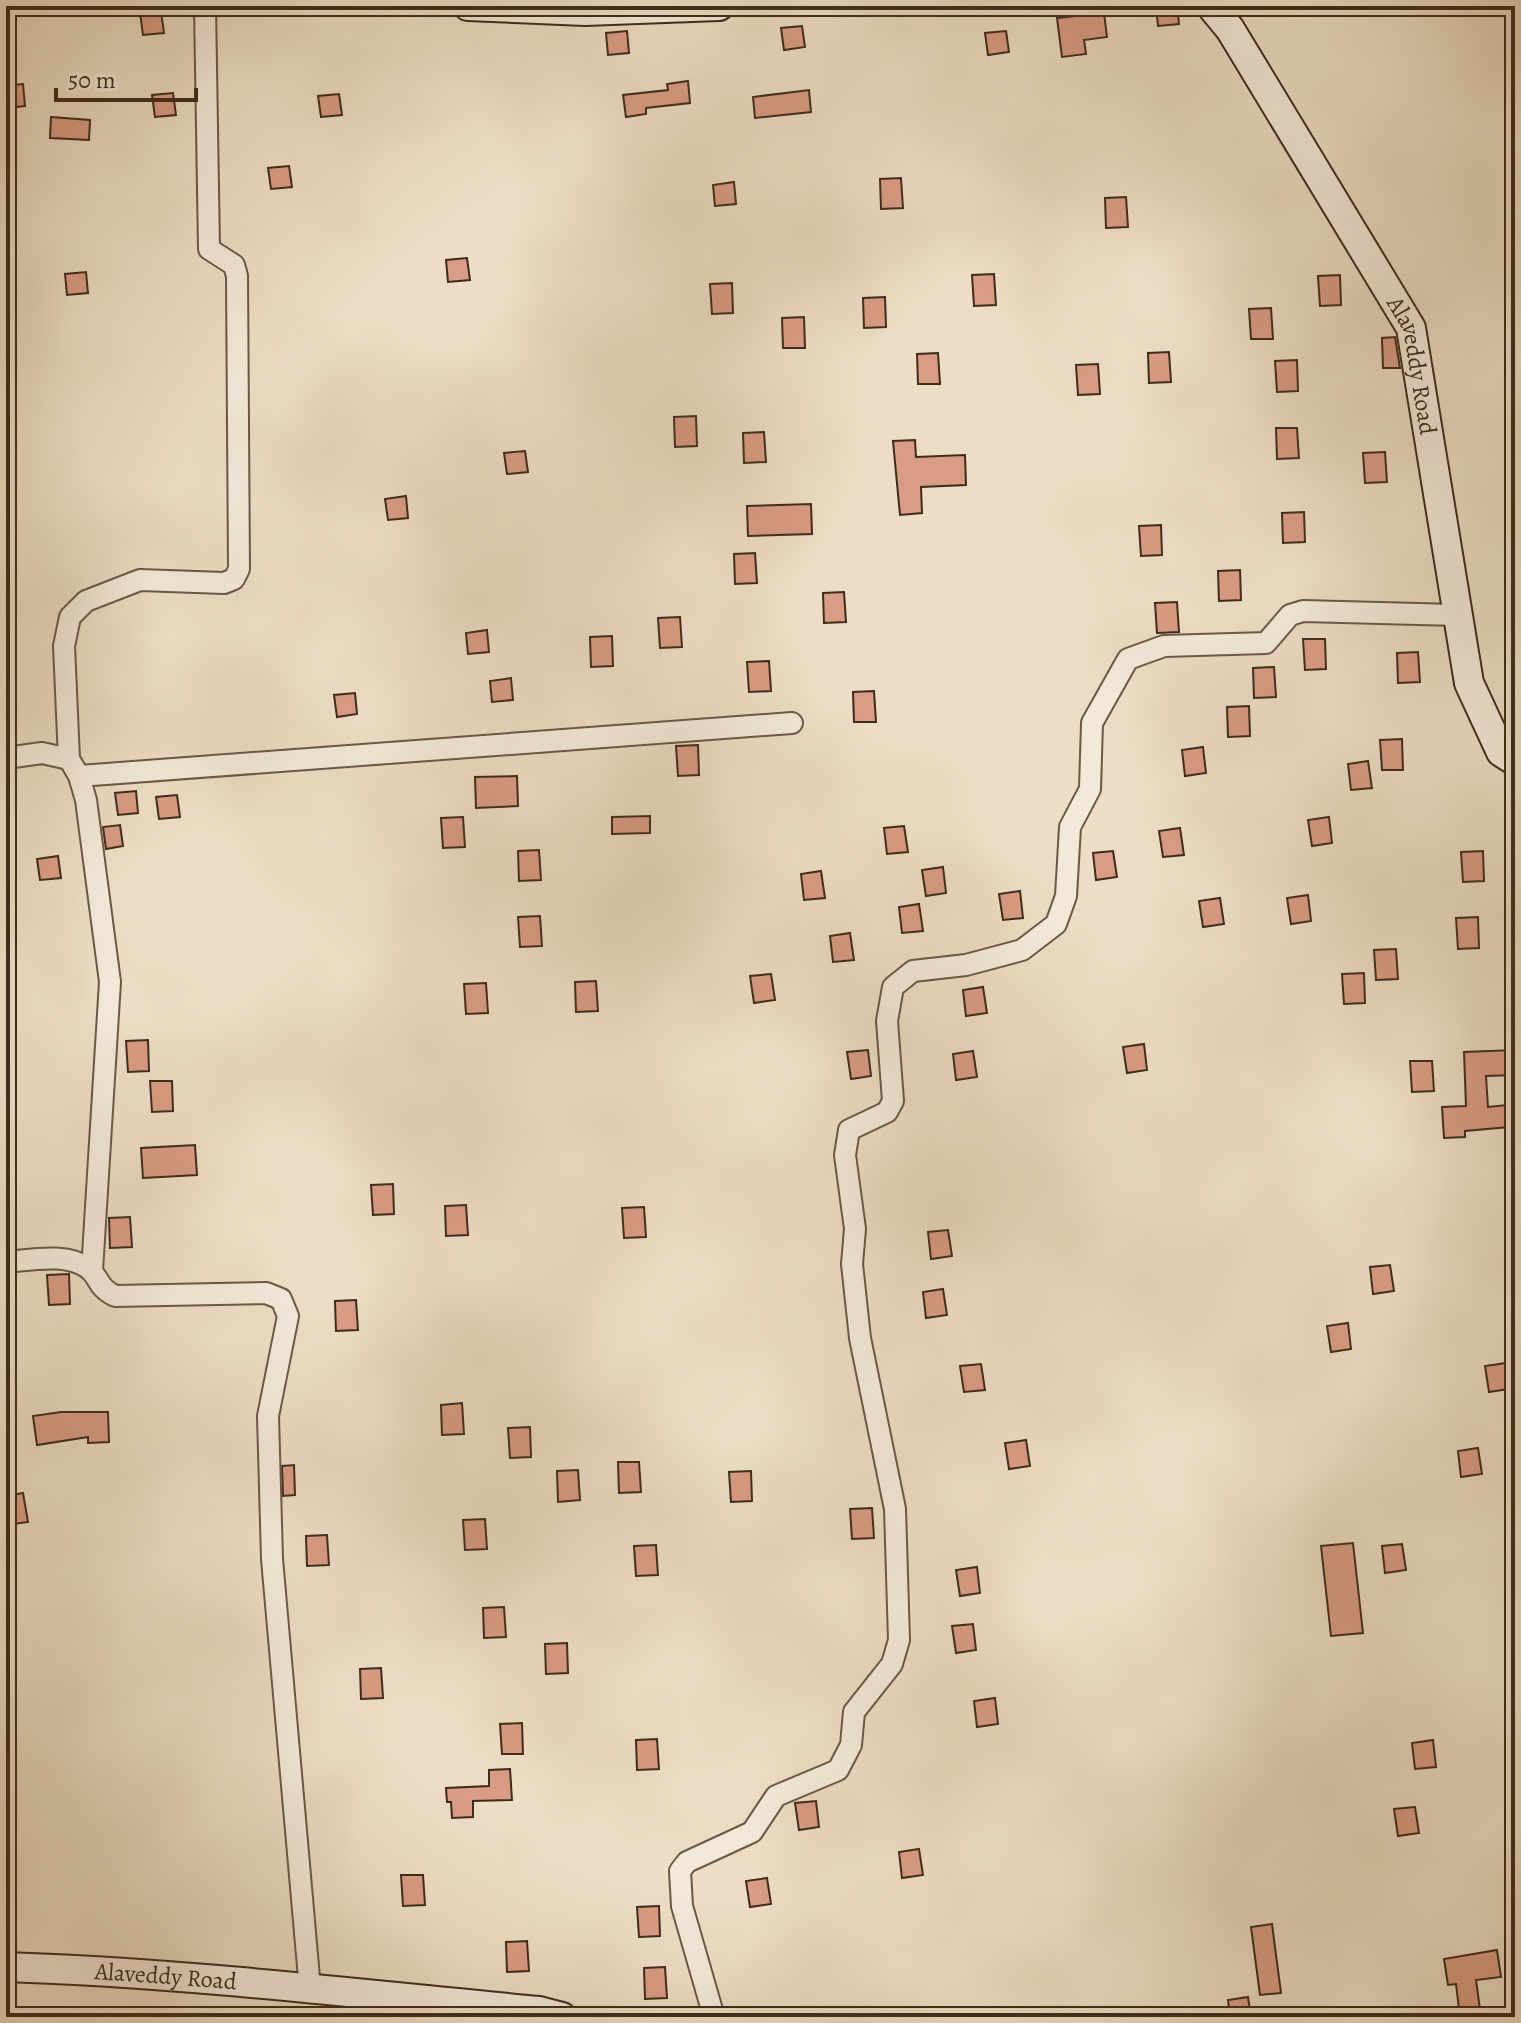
<svg xmlns="http://www.w3.org/2000/svg" width="1521" height="2023" font-family="Alegreya,serif">
<style>
.building{fill:#d99c84;stroke:#3f2b1c;stroke-width:2}
.lines{fill:none;stroke-linecap:round;stroke-linejoin:round}
.street-casing{stroke:#6a5846;stroke-width:24}
.secondary-casing{stroke:#3f2b1c;stroke-width:32}
.street{stroke:#f3e9d9;stroke-width:20}
.secondary{stroke:#f3e9d9;stroke-width:28}
.labels{text-anchor:middle;stroke-width:6;stroke-linejoin:round;paint-order:stroke}
.street-label{font-size:24px;fill:#3f2b1c;stroke:#f3e9d9}
</style>
<rect width="100%" height="100%" fill="#ecddc4"/>
<filter id="stains"><feTurbulence type="fractalNoise" baseFrequency=".0025" numOctaves="4"/><feColorMatrix values="0 0 0 0 .2 0 0 0 0 .09 0 0 0 0 .02 0 0 0 .5 -.17"/></filter>
<radialGradient id="worn" r=".72"><stop offset=".6" stop-color="#630" stop-opacity="0"/><stop offset="1" stop-color="#630" stop-opacity=".3"/></radialGradient>
<g class="building">
<polygon points="1156,6 1177,6 1179,24 1158,26"/>
<polygon points="161,11 164,33 143,35 140,13"/>
<polygon points="1104,13 1107,37 1084,40 1086,54 1062,57 1057,18"/>
<polygon points="802,26 805,47 784,50 781,28"/>
<polygon points="627,31 629,53 608,55 606,33"/>
<polygon points="1006,31 1009,52 988,55 985,33"/>
<polygon points="688,81 690,103 646,108 646,114 626,117 623,95 668,90 667,84"/>
<polygon points="23,84 25,106 6,108 6,86"/>
<polygon points="809,90 811,112 755,118 753,97"/>
<polygon points="173,93 176,115 155,117 152,95"/>
<polygon points="339,94 342,115 321,117 318,96"/>
<polygon points="51,117 90,120 89,140 50,138"/>
<polygon points="289,166 292,187 271,189 268,168"/>
<polygon points="901,178 903,208 881,209 880,179"/>
<polygon points="734,182 736,204 715,206 713,185"/>
<polygon points="1126,197 1128,227 1106,228 1105,198"/>
<polygon points="467,258 470,280 448,282 446,260"/>
<polygon points="86,272 88,293 67,295 65,274"/>
<polygon points="994,274 996,305 974,306 972,275"/>
<polygon points="1340,275 1341,305 1320,306 1318,276"/>
<polygon points="732,283 733,313 712,314 710,284"/>
<polygon points="885,297 886,327 864,328 863,298"/>
<polygon points="1271,308 1273,339 1251,339 1249,309"/>
<polygon points="804,317 805,348 783,348 782,318"/>
<polygon points="1395,337 1400,368 1383,368 1382,338"/>
<polygon points="1169,352 1171,382 1149,383 1148,353"/>
<polygon points="938,353 940,384 918,384 917,354"/>
<polygon points="1297,360 1298,391 1277,392 1275,361"/>
<polygon points="1098,364 1100,394 1078,395 1076,365"/>
<polygon points="696,416 697,446 675,447 674,417"/>
<polygon points="1276,428 1297,428 1299,458 1277,459"/>
<polygon points="764,432 766,462 744,463 743,433"/>
<polygon points="915,440 916,457 965,455 966,485 921,487 922,513 900,515 893,441"/>
<polygon points="525,451 528,472 507,474 504,453"/>
<polygon points="1385,452 1387,482 1365,483 1363,453"/>
<polygon points="406,496 408,518 388,520 385,499"/>
<polygon points="811,504 812,534 748,536 747,506"/>
<polygon points="1304,512 1305,542 1283,543 1282,513"/>
<polygon points="1161,525 1162,555 1141,556 1139,526"/>
<polygon points="755,553 757,583 735,584 734,554"/>
<polygon points="1240,570 1241,600 1219,601 1218,571"/>
<polygon points="844,592 846,622 824,623 823,593"/>
<polygon points="1177,602 1179,632 1157,633 1155,603"/>
<polygon points="680,617 682,647 660,648 658,618"/>
<polygon points="487,630 489,652 468,654 466,633"/>
<polygon points="612,636 613,666 591,667 590,637"/>
<polygon points="1303,639 1325,639 1326,669 1305,670"/>
<polygon points="1418,652 1420,682 1398,683 1397,653"/>
<polygon points="769,661 771,691 749,692 747,662"/>
<polygon points="1274,667 1276,697 1254,698 1253,668"/>
<polygon points="511,678 513,700 492,702 490,681"/>
<polygon points="874,691 876,722 854,722 853,692"/>
<polygon points="355,693 357,714 337,717 334,695"/>
<polygon points="1249,706 1250,736 1228,737 1227,707"/>
<polygon points="1402,739 1403,770 1382,770 1380,740"/>
<polygon points="698,745 699,775 678,776 676,746"/>
<polygon points="1203,747 1206,773 1185,776 1182,750"/>
<polygon points="1368,761 1372,788 1351,790 1348,764"/>
<polygon points="517,776 518,806 476,808 475,777"/>
<polygon points="136,791 138,813 118,815 115,793"/>
<polygon points="177,795 180,817 159,819 156,797"/>
<polygon points="650,816 650,833 612,834 612,817"/>
<polygon points="463,817 465,847 443,848 441,818"/>
<polygon points="1329,817 1332,843 1312,846 1308,820"/>
<polygon points="120,825 123,846 106,849 103,827"/>
<polygon points="904,826 908,852 887,854 884,828"/>
<polygon points="1180,828 1184,855 1163,857 1159,831"/>
<polygon points="539,850 541,880 519,881 518,851"/>
<polygon points="1113,851 1117,877 1096,880 1093,853"/>
<polygon points="1483,851 1484,881 1463,882 1461,852"/>
<polygon points="58,856 61,878 40,880 37,859"/>
<polygon points="943,867 946,893 926,896 922,870"/>
<polygon points="821,871 825,898 804,900 801,874"/>
<polygon points="1020,891 1023,918 1003,920 999,894"/>
<polygon points="1308,895 1311,921 1291,924 1287,898"/>
<polygon points="1220,898 1224,924 1203,927 1199,901"/>
<polygon points="919,904 923,931 902,933 899,907"/>
<polygon points="540,916 542,946 520,947 518,917"/>
<polygon points="1478,917 1479,948 1458,949 1456,918"/>
<polygon points="850,933 854,960 833,962 830,936"/>
<polygon points="1396,949 1398,979 1376,980 1374,950"/>
<polygon points="1364,973 1365,1003 1344,1004 1342,974"/>
<polygon points="771,974 775,1000 754,1003 750,976"/>
<polygon points="596,981 598,1011 576,1012 575,982"/>
<polygon points="486,983 488,1013 466,1014 464,984"/>
<polygon points="983,987 987,1013 966,1016 963,990"/>
<polygon points="148,1040 149,1071 128,1072 126,1041"/>
<polygon points="1144,1044 1147,1070 1127,1073 1123,1047"/>
<polygon points="868,1050 871,1076 851,1079 847,1052"/>
<polygon points="1515,1050 1515,1075 1486,1076 1488,1107 1507,1105 1509,1127 1465,1131 1465,1137 1444,1138 1442,1107 1466,1106 1464,1052"/>
<polygon points="973,1051 977,1077 956,1080 953,1054"/>
<polygon points="1410,1061 1432,1061 1434,1091 1412,1092"/>
<polygon points="150,1081 172,1081 173,1111 152,1112"/>
<polygon points="195,1145 197,1175 143,1178 141,1148"/>
<polygon points="393,1184 394,1214 373,1215 371,1185"/>
<polygon points="466,1205 468,1235 446,1236 445,1206"/>
<polygon points="644,1207 646,1237 624,1238 622,1208"/>
<polygon points="130,1217 132,1247 110,1248 109,1218"/>
<polygon points="948,1230 952,1256 931,1259 928,1232"/>
<polygon points="1390,1265 1394,1291 1373,1294 1370,1267"/>
<polygon points="69,1274 70,1304 49,1305 47,1275"/>
<polygon points="943,1289 947,1315 926,1318 923,1292"/>
<polygon points="356,1300 358,1330 336,1331 335,1301"/>
<polygon points="1348,1323 1351,1349 1331,1352 1327,1326"/>
<polygon points="1506,1363 1509,1389 1489,1392 1485,1366"/>
<polygon points="981,1364 985,1390 964,1392 960,1366"/>
<polygon points="462,1403 464,1434 442,1435 441,1405"/>
<polygon points="61,1412 108,1412 109,1442 88,1443 88,1437 37,1445 33,1416"/>
<polygon points="530,1427 531,1457 510,1458 508,1428"/>
<polygon points="1026,1440 1030,1466 1009,1469 1005,1443"/>
<polygon points="1478,1448 1482,1474 1461,1477 1458,1451"/>
<polygon points="618,1462 639,1462 641,1492 619,1493"/>
<polygon points="294,1465 295,1495 283,1496 282,1466"/>
<polygon points="578,1470 580,1500 558,1502 557,1471"/>
<polygon points="751,1471 752,1501 731,1502 729,1472"/>
<polygon points="23,1493 28,1522 6,1525 6,1496"/>
<polygon points="872,1508 874,1538 852,1539 850,1509"/>
<polygon points="485,1519 487,1549 465,1550 463,1520"/>
<polygon points="327,1535 329,1565 307,1566 306,1536"/>
<polygon points="1353,1543 1363,1633 1331,1636 1321,1546"/>
<polygon points="1402,1544 1406,1570 1385,1573 1382,1546"/>
<polygon points="656,1545 658,1575 636,1576 634,1546"/>
<polygon points="977,1567 980,1593 960,1596 956,1570"/>
<polygon points="504,1607 506,1637 484,1638 483,1608"/>
<polygon points="973,1624 976,1650 956,1653 952,1626"/>
<polygon points="567,1643 568,1673 546,1674 545,1644"/>
<polygon points="381,1668 383,1698 361,1699 360,1669"/>
<polygon points="995,1698 998,1724 977,1727 974,1701"/>
<polygon points="522,1723 523,1754 502,1754 500,1724"/>
<polygon points="657,1739 659,1769 637,1770 636,1740"/>
<polygon points="1433,1740 1436,1767 1415,1769 1412,1743"/>
<polygon points="510,1769 512,1800 473,1801 473,1817 452,1818 451,1802 447,1802 446,1788 489,1786 489,1770"/>
<polygon points="816,1801 819,1827 799,1830 795,1803"/>
<polygon points="1415,1807 1419,1833 1398,1836 1394,1809"/>
<polygon points="919,1849 923,1875 902,1878 899,1852"/>
<polygon points="401,1875 423,1875 425,1905 403,1906"/>
<polygon points="767,1878 771,1904 750,1907 746,1881"/>
<polygon points="659,1906 660,1936 639,1937 637,1907"/>
<polygon points="1272,1924 1281,1993 1260,1995 1251,1927"/>
<polygon points="527,1941 529,1971 507,1972 506,1942"/>
<polygon points="1497,1950 1501,1977 1476,1980 1481,2017 1460,2017 1456,1984 1448,1985 1444,1959"/>
<polygon points="665,1967 667,1998 645,1999 644,1968"/>
<polygon points="1248,1997 1251,2017 1230,2017 1228,2000"/>
</g>
<g class="lines">
<g class="street-casing">
<g id="street">
<polyline points="6,758 42,753 69,759 79,776 86,800 110,982 92,1271"/>
<polyline points="69,759 64,646 70,617 86,601 140,580 224,583 234,579 239,569 237,276 234,265 209,249 205,6"/>
<polyline points="79,776 792,723"/>
<path d="M 6,1262 C 31,1260 68,1252 89,1269 C 101,1279 96,1286 115,1296 L 266,1293 L 281,1299 L 288,1316 L 268,1416 L 272,1559 L 310,1989"/>
<polyline points="714,2017 682,1906 680,1871 687,1862 752,1832 776,1796 838,1770 851,1745 854,1712 892,1664 899,1640 895,1509 860,1338 852,1264 855,1229 845,1155 849,1130 887,1112 893,1101 887,1021 893,987 913,971 966,965 1022,950 1056,924 1066,896 1070,827 1090,789 1092,723 1128,659 1164,646 1266,643 1290,615 1303,611 1457,615"/>
</g>
</g>
<g class="secondary-casing">
<g id="secondary">
<polyline points="468,6 585,11 719,6"/>
<path id="s1" d="M 1211,6 L 1230,29 L 1411,328 L 1469,683 L 1501,752 L 1515,761"/>
<path id="s2" d="M 6,1967 C 184,1973 362,1994 539,2011 L 562,2017"/>
</g>
</g>
<use href="#street" class="street"/>
<use href="#secondary" class="secondary"/>
</g>
<g class="labels">
<g class="street-label">
<text dy="8" stroke="none"><textPath href="#s1" startOffset="416">Alaveddy Road</textPath></text>
<text dy="8" stroke="none"><textPath href="#s2" startOffset="160">Alaveddy Road</textPath></text>
</g>
</g>
<rect width="1521" height="2023" fill="none" stroke="#ecddc4" stroke-width="32"/>
<rect x="8" y="8" width="1505" height="2007" fill="none" stroke="#3f2b1c" stroke-width="4"/>
<rect x="16" y="16" width="1489" height="1991" fill="none" stroke="#3f2b1c" stroke-width="2"/>
<path d="M56 88v12h140v-12" fill="none" stroke="#3f2b1c" stroke-width="4"/>
<text x="68" y="88" font-size="24" fill="#3f2b1c" stroke="#f3e9d9" stroke-width="6" paint-order="stroke">50 m</text>
<rect width="100%" height="100%" filter="url(#stains)"/>
<rect width="100%" height="100%" fill="url(#worn)"/>
</svg>
